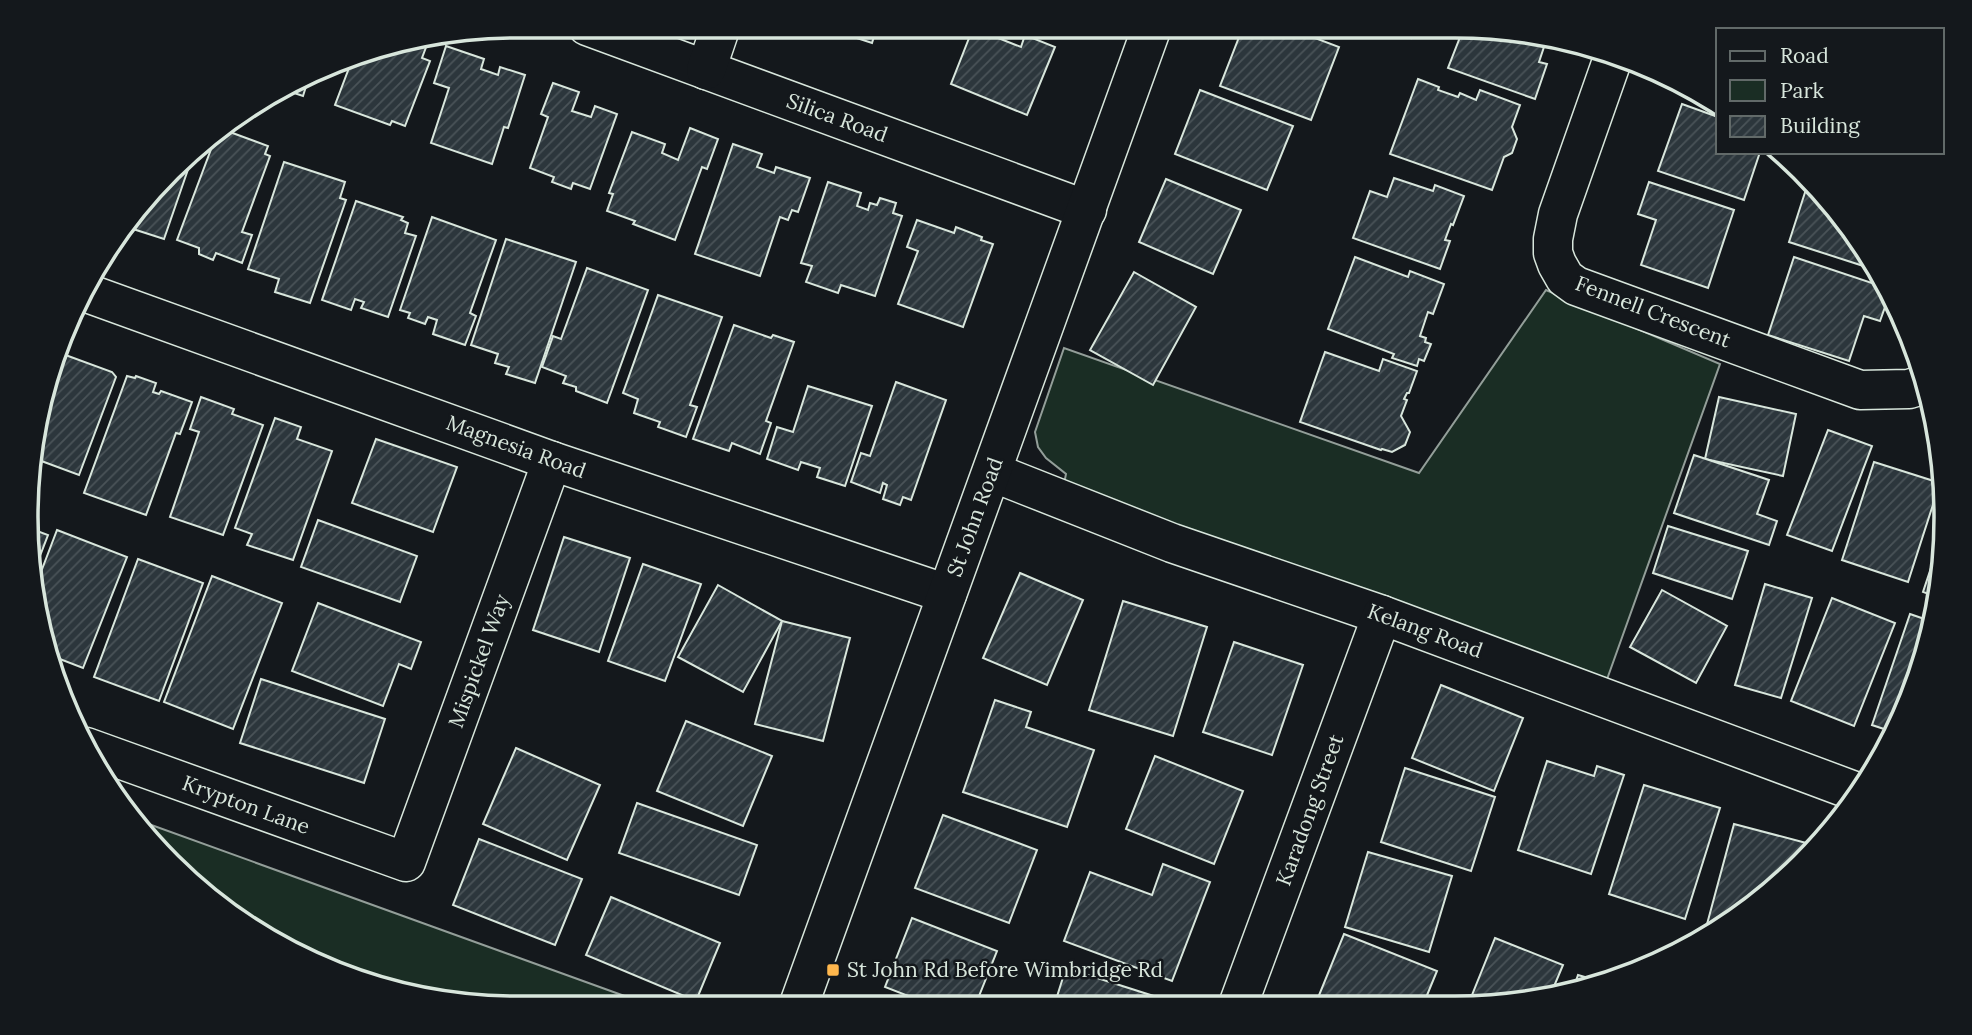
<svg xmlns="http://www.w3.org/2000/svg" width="1972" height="1035" font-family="Lora,serif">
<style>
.green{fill:#1a2d24;stroke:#939e99;stroke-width:2}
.building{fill:url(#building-hatch);stroke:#d8e6dc;stroke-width:2}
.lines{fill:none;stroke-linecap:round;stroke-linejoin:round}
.minor-casing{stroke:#d8e6dc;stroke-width:41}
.minor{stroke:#14181c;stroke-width:38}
.poi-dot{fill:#ffb74d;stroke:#14181c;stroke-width:2.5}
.labels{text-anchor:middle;stroke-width:5;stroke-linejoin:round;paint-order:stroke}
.street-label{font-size:21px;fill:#d8e6dc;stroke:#14181c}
.poi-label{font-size:21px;fill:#d8e6dc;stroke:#14181c;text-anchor:start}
.rim{fill:none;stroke:#d8e6dc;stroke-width:3.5}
</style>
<defs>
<pattern id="building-hatch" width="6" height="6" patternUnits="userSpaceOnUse" patternTransform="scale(1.75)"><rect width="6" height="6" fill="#2c363c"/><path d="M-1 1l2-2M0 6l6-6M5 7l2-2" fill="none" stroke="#4a5358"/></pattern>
</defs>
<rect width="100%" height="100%" fill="#14181c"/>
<g class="green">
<polygon points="1546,290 1720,364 1601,696 1061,499 1066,474 1046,458 1038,447 1035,432 1064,348 1419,473"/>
<polygon points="132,818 655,1007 486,1008 390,992 300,958 170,865"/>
</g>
<g class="building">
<polygon points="823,27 877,27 872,43"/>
<polygon points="1243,27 1286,27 1339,47 1311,120 1220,86"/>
<polygon points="1381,27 1415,27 1411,38"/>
<polygon points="1464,27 1486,27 1553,38 1549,47 1544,47 1539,62 1547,64 1535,99 1448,68"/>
<polygon points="973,28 1021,47 1025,35 1055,47 1027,115 951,84"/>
<polygon points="428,42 422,58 430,61 405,126 392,121 390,125 335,105 352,60 348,59 359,52"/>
<polygon points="446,46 484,59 481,69 498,75 500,67 525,75 508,128 504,127 492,164 431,143 449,88 434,83"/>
<polygon points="1418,79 1439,87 1438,90 1458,97 1460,93 1476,100 1480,90 1520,105 1512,127 1517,139 1512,153 1504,157 1492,190 1390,154"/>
<polygon points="308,80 303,96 288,91"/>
<polygon points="553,83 579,92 572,111 591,117 595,106 617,114 590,189 573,183 571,189 552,182 554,177 530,168 548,117 541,114"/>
<polygon points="1200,90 1293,126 1267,190 1175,154"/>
<polygon points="1682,104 1718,117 1718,152 1760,152 1744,200 1658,171"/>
<polygon points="219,128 268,146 265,154 270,156 242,232 252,235 242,263 216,253 213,260 199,254 199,248 177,240"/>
<polygon points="690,128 718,139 707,169 702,167 675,240 633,224 635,221 607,211 613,194 609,193 632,132 665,144 662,153 678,160"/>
<polygon points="733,144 762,154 757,167 774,173 776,167 810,178 798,212 792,210 788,220 780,217 760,276 695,254"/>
<polygon points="193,155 164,239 130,228 133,219"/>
<polygon points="284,162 345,182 340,198 346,200 310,303 275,292 279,279 248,269"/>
<polygon points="1394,178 1433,191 1435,185 1464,196 1453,225 1451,224 1445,240 1450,241 1440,269 1353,238 1370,191 1387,197"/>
<polygon points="1166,179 1241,210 1213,274 1139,242"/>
<polygon points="1809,180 1824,194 1879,271 1789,242"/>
<polygon points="828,182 861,193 857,206 868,210 870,203 877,205 880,198 896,203 893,213 902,216 875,296 841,285 838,293 806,282 812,266 801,263"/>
<polygon points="1649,182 1734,210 1708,288 1641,265 1656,220 1638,214"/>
<polygon points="356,201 403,217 401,220 408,223 405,233 416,236 388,317 361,308 364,302 355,299 351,310 322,300"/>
<polygon points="432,217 496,240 470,313 476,316 465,345 433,334 437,320 428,317 425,324 408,318 410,313 400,310"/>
<polygon points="917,220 954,233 956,227 982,237 981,240 993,244 963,327 898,304 918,251 907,247"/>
<polygon points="506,239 576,262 535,383 506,374 509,367 495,363 498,354 471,345"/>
<polygon points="1355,257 1408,277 1410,271 1444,284 1433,314 1428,312 1420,336 1426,338 1425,342 1431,344 1424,361 1419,359 1417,366 1392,358 1394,354 1328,329"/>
<polygon points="1794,257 1887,288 1890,293 1880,321 1864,316 1849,361 1768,335"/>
<polygon points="587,268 648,290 607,403 576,391 576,387 563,383 566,376 542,367 553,336 561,339"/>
<polygon points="1134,272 1196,307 1153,385 1090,350"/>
<polygon points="658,295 722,317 690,405 697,407 686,437 658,427 660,422 634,413 638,399 623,393"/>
<polygon points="734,325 771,338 773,335 794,342 766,421 771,423 760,454 732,443 729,451 693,439"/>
<polygon points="1325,352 1379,371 1383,359 1417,371 1409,393 1407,393 1404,399 1407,400 1401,416 1410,432 1405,445 1392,452 1382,449 1381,450 1300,422"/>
<polygon points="60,353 112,372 116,377 79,475 36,459 43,391"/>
<polygon points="127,376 135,378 136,376 156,383 153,392 159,394 161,391 192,402 180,434 176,433 146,515 84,493"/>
<polygon points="896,382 946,400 911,500 903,497 900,505 883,499 887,485 883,483 880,493 851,482 861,453 870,456"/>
<polygon points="808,386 872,406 845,486 817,477 820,468 801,462 798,470 767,459 777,427 793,432"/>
<polygon points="201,397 234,409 232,414 263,425 223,535 170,517 199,432 190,429"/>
<polygon points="1719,397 1796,414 1783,476 1705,459"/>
<polygon points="275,418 301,427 297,439 332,451 293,560 247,545 252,534 235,528"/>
<polygon points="1828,430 1872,446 1832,551 1787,535"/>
<polygon points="376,439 457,467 433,532 352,503"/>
<polygon points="1694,455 1769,480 1757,514 1777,521 1769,545 1674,513"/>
<polygon points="1874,462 1940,483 1908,582 1842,560"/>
<polygon points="318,520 417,556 400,602 301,567"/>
<polygon points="1668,526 1748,551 1732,599 1653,573"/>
<polygon points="29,528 48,535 33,574 27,550"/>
<polygon points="1944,529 1945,550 1937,597 1923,592"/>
<polygon points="57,530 127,557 83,668 52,656 36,585"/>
<polygon points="564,537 630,558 599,652 533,630"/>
<polygon points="138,559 203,583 159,701 94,677"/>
<polygon points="643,564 701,584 665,681 608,661"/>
<polygon points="1020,573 1083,600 1047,685 983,658"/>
<polygon points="212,576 282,603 233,729 164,702"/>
<polygon points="1765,584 1812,598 1781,698 1735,685"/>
<polygon points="718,585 782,621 743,692 678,657"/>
<polygon points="1662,590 1727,626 1696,683 1630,647"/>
<polygon points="1832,598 1895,623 1854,726 1791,701"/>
<polygon points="1123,601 1207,627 1173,736 1089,710"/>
<polygon points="318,603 421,642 411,669 399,664 383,706 292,671"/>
<polygon points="1910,614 1933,622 1929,645 1896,733 1872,725"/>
<polygon points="782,621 850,638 823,741 755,724"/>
<polygon points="1234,642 1303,665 1272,755 1203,732"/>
<polygon points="261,679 385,719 364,783 240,743"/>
<polygon points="1441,685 1523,718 1494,791 1412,758"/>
<polygon points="995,700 1031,712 1026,727 1094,750 1067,827 963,792"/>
<polygon points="686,721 772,756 743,826 657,791"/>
<polygon points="516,748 600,785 567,860 483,824"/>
<polygon points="1155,756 1243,791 1214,864 1126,829"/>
<polygon points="1547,761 1594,776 1597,766 1624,775 1591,874 1518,850"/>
<polygon points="1405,768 1495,797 1471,871 1381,842"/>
<polygon points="1644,785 1720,808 1685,919 1609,894"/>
<polygon points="637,803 757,845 739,895 619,853"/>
<polygon points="943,815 1037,850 1009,923 915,888"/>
<polygon points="1734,824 1810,844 1806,857 1728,926 1703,939"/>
<polygon points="479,839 582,879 555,945 453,905"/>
<polygon points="1368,852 1452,876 1429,952 1345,927"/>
<polygon points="1163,864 1210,882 1172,981 1064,941 1090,872 1152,895"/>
<polygon points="611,897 720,943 696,1001 586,955"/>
<polygon points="912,918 997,951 975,1006 934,1006 885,987"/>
<polygon points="1344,934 1437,971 1423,1005 1315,1005"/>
<polygon points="1495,938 1563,965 1550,996 1519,1004 1468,1005"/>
<polygon points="1066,968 1163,999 1161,1006 1054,1006"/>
<polygon points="1578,975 1602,982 1573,990"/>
<polygon points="879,998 900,1006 876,1006"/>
</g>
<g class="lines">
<g class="minor-casing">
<g id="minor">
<polyline points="587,26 1087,210"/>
<polyline points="1614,55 1558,214 1553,239 1553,253 1557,264 1565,278 1576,286 1860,390 1909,389 1925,384"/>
<polyline points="706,70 721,26"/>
<polyline points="87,293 552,461 947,594"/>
<polyline points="992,472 1172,543 1382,615 1857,792"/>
<polyline points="86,747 406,862 552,461"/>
<polyline points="1238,1005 1382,615"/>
<polyline points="798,1007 1152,27"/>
</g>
</g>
<use href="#minor" class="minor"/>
</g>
<rect class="poi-dot" x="826" y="963" width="14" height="14" rx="3.5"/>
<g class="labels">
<g class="street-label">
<text transform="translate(837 118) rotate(20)" y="7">Silica Road</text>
<text transform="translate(1653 312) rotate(21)" y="7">Fennell Crescent</text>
<text transform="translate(516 447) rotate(20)" y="7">Magnesia Road</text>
<text transform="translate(975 517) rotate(-70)" y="7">St John Road</text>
<text transform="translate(1425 631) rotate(20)" y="7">Kelang Road</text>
<text transform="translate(479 661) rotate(-70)" y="7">Mispickel Way</text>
<text transform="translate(246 805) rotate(20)" y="7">Krypton Lane</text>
<text transform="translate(1310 810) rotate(-70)" y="7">Karadong Street</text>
</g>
<g class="poi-label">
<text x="847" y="977">St John Rd Before Wimbridge Rd</text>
</g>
</g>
<path d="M0 0H1972V1035H0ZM517 38H1455A479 479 0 0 1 1934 517V517A479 479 0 0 1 1455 996H517A479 479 0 0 1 38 517V517A479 479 0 0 1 517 38Z" fill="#14181c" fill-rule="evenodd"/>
<path class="rim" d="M517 38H1455A479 479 0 0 1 1934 517V517A479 479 0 0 1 1455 996H517A479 479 0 0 1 38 517V517A479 479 0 0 1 517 38Z"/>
<rect x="1716" y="28" width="228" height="126" fill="#14181c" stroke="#626a69" stroke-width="2"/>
<rect x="1730" y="51" width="35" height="10" fill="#14181c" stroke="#626a69" stroke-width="2"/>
<text x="1780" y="63" font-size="21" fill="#d8e6dc">Road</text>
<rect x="1730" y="80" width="35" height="21" fill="#1a2d24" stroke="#626a69" stroke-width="2"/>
<text x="1780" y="98" font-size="21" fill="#d8e6dc">Park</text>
<rect x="1730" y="116" width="35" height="21" fill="url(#building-hatch)" stroke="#626a69" stroke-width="2"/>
<text x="1780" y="133" font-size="21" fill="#d8e6dc">Building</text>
</svg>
